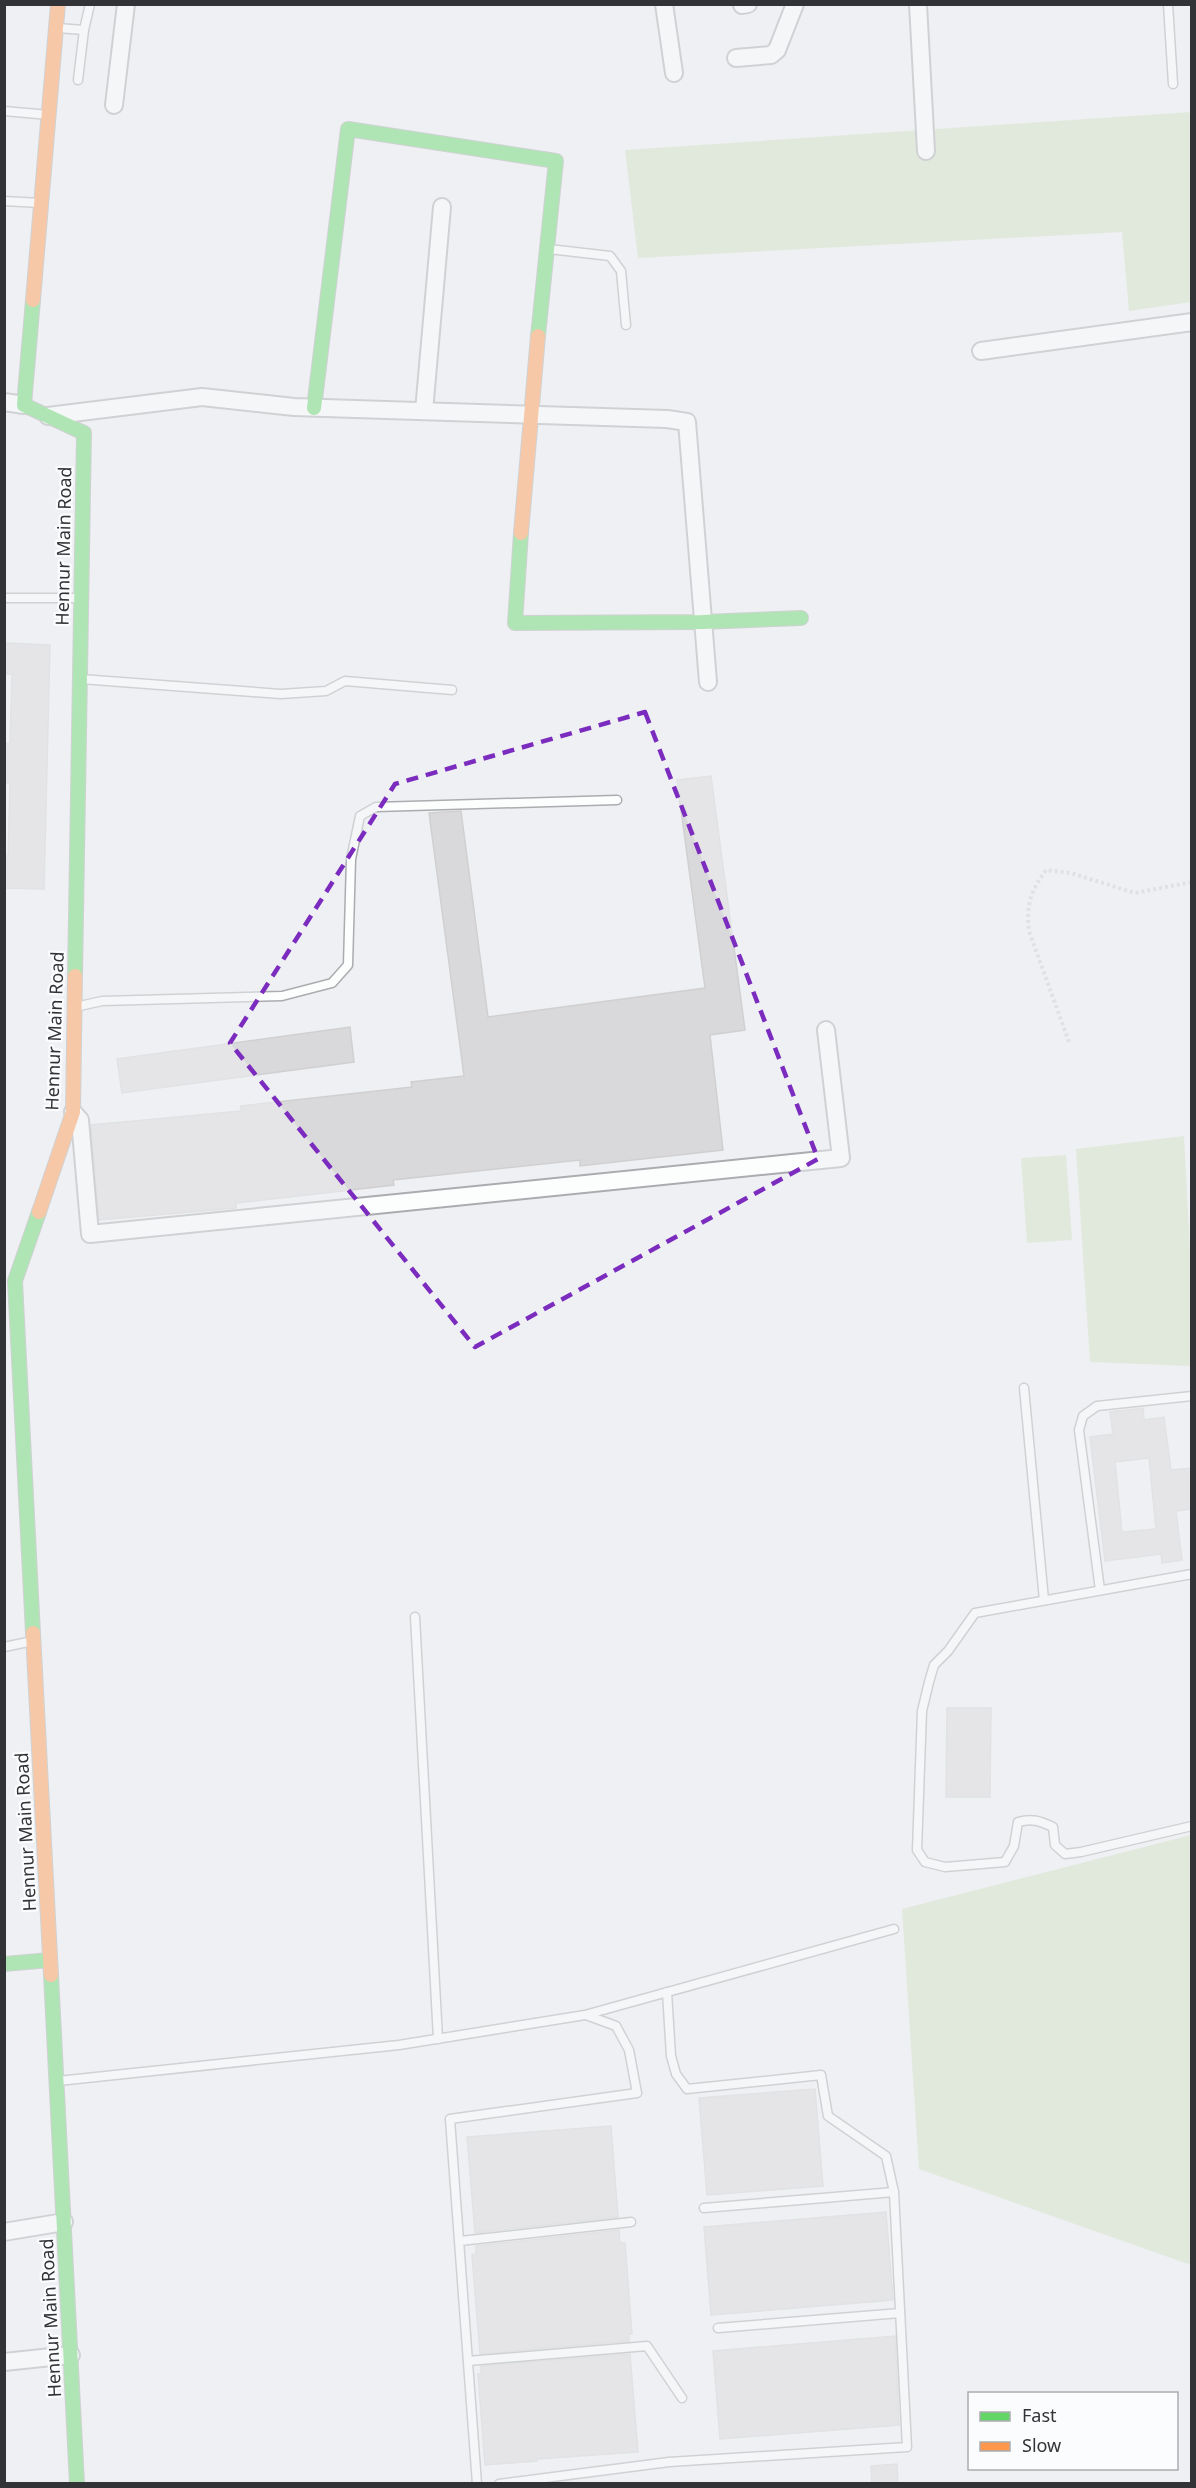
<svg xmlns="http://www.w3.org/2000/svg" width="1196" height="2488" font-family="'Noto Sans',sans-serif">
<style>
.green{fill:#d1e0c3}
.building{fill:#d9d8da;stroke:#d1d0d1;stroke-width:1.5;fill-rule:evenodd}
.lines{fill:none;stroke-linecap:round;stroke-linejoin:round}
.lane-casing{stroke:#abacaf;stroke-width:11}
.street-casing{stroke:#abacaf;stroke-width:20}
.fast-casing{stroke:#abacaf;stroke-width:16}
.slow-casing{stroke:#abacaf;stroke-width:16}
.path{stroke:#ceced0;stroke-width:4;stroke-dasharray:3 3;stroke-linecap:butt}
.lane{stroke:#fcfdfd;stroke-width:8}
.street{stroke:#fcfdfd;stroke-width:16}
.fast{stroke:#63d668;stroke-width:14}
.slow{stroke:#ff974d;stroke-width:14}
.marked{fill:none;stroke:#7b2cbf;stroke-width:4.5;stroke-dasharray:12 8;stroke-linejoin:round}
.labels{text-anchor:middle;stroke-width:4.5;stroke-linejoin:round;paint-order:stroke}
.street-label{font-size:18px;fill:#323336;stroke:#fbfcfe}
</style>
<rect width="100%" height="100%" fill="#eef0f3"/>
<g class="green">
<polygon points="1191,112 1191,302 1129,311 1122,232 638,258 625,150"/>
<polygon points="1184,1136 1191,1269 1191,1366 1090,1362 1076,1149"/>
<polygon points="1066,1155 1072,1240 1027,1243 1021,1158"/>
<polygon points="1191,1835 1191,2265 919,2169 902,1909"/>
</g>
<g class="building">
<polygon points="4,643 50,645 44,889 4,888 4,856 8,856 10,783 4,783 4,743 10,744 12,674 4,674"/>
<polygon points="711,776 745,1030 710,1035 723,1150 580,1166 580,1160 393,1180 394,1185 236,1203 236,1208 99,1220 91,1125 241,1111 241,1106 412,1087 411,1082 464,1076 429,813 461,811 488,1017 705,988 677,780"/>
<polygon points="350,1027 354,1062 122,1093 117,1059"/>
<path d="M 1143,1408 L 1144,1420 L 1164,1417 L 1171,1470 L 1191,1468 L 1191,1509 L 1176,1511 L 1182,1560 L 1162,1563 L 1161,1554 L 1105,1561 L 1090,1437 L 1113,1434 L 1110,1412 ZM 1149,1458 L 1156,1529 L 1122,1532 L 1115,1462 Z"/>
<polygon points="947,1708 991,1708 990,1797 946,1797"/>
<polygon points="815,2089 823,2186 707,2195 699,2098"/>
<polygon points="611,2126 618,2217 475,2233 467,2137"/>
<polygon points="886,2212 893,2300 711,2315 704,2227"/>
<polygon points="619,2230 620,2243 625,2243 632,2334 629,2334 629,2341 480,2354 472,2255 476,2254 476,2246"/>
<polygon points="895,2336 899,2425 720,2439 713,2351"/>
<polygon points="630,2354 638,2452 537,2459 537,2461 485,2465 478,2374 481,2374 481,2366"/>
<polygon points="897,2464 898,2484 872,2484 871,2466"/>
</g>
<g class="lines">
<g class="lane-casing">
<g id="lane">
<polyline points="1168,4 1173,84"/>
<polyline points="57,28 84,30 90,4"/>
<polyline points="78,80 84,30"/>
<polyline points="4,111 49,115"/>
<polyline points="4,201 40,203"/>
<polyline points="549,249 610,256 621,271 626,325"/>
<polyline points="4,598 79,598"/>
<polyline points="81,679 281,694 326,691 345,681 452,690"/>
<polyline points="75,1007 102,1001 282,996 332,983 348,965 351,859 360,816 376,807 617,800"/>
<polyline points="1024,1388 1044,1600"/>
<path d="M 1192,1574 L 975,1613 L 948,1651 L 934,1665 L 929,1682 L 922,1711 L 917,1850 L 925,1862 L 945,1867 L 1005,1862 L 1014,1846 L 1018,1822 C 1032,1818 1040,1821 1053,1827 L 1055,1845 L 1065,1854 L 1081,1852 L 1192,1826"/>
<polyline points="1100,1590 1079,1430 1083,1416 1097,1406 1192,1396"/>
<polyline points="415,1617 438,2039"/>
<polyline points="4,1647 33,1641"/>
<polyline points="58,2081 399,2045 585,2015 894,1929"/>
<polyline points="704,2208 894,2192"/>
<polyline points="460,2241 631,2222"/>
<polyline points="718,2328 900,2313"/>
<polyline points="468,2361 647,2346 682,2398"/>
<polyline points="477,2484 450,2119 637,2093 629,2050 616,2026 586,2015"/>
<polyline points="499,2484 669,2462 907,2447 894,2192 886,2156 828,2116 821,2075 687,2089 676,2074 671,2056 667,1992"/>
</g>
</g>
<g class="street-casing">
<g id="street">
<polyline points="664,4 674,73"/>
<polyline points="918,4 926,151"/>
<polyline points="742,5 748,4"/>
<polyline points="736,58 771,55 777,50 795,4"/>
<polyline points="114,105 126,4"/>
<polyline points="981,351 1192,322"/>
<polyline points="4,402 24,405"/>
<polyline points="424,411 442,207"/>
<polyline points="48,416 202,397 294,407 667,419 687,422 708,682"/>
<polyline points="73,1112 80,1120 90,1234 841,1158 826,1030"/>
<polyline points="4,2232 64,2222"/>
<polyline points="4,2362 71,2355"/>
</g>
</g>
<g class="fast-casing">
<g id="fast">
<polyline points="33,300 24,405 84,433 75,976"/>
<polyline points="314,408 348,129 556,161 538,336"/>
<polyline points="521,533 515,623 703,622 801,618"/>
<polyline points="33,1633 15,1281 39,1212"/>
<polyline points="4,1964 50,1960"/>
<polyline points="51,1975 77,2484"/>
</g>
</g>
<g class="slow-casing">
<g id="slow">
<polyline points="33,300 58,4"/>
<polyline points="521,533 538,336"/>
<polyline points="39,1212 73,1112 75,976"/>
<polyline points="33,1633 51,1975"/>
</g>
</g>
<path class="path" d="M 1069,1042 L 1029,931 C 1026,904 1031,891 1046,870 L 1071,873 L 1135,893 L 1192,882"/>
<use href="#lane" class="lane"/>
<use href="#street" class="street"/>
<use href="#fast" class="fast"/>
<use href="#slow" class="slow"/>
</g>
<path d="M0 0H1196V2488H0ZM 645,712 L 818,1159 L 475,1347 L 230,1043 L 395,784 Z" fill="#eef0f3" fill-opacity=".55" fill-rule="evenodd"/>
<path class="marked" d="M 645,712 L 818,1159 L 475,1347 L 230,1043 L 395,784 Z"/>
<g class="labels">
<g class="street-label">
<text transform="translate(64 546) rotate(-89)" y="6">Hennur Main Road</text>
<text transform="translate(55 1031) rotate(-88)" y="6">Hennur Main Road</text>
<text transform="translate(26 1832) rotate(-93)" y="6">Hennur Main Road</text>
<text transform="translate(51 2318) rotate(-93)" y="6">Hennur Main Road</text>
</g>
</g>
<rect width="1196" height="2488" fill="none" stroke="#323336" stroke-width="12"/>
<rect x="968" y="2392" width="210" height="78" fill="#fbfcfe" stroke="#abacae" stroke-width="1.5"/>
<rect x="980" y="2412" width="30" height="9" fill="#63d668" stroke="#abacae" stroke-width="1.5"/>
<text x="1022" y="2422" font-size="18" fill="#323336">Fast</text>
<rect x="980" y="2442" width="30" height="9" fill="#ff974d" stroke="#abacae" stroke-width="1.5"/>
<text x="1022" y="2452" font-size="18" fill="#323336">Slow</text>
</svg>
